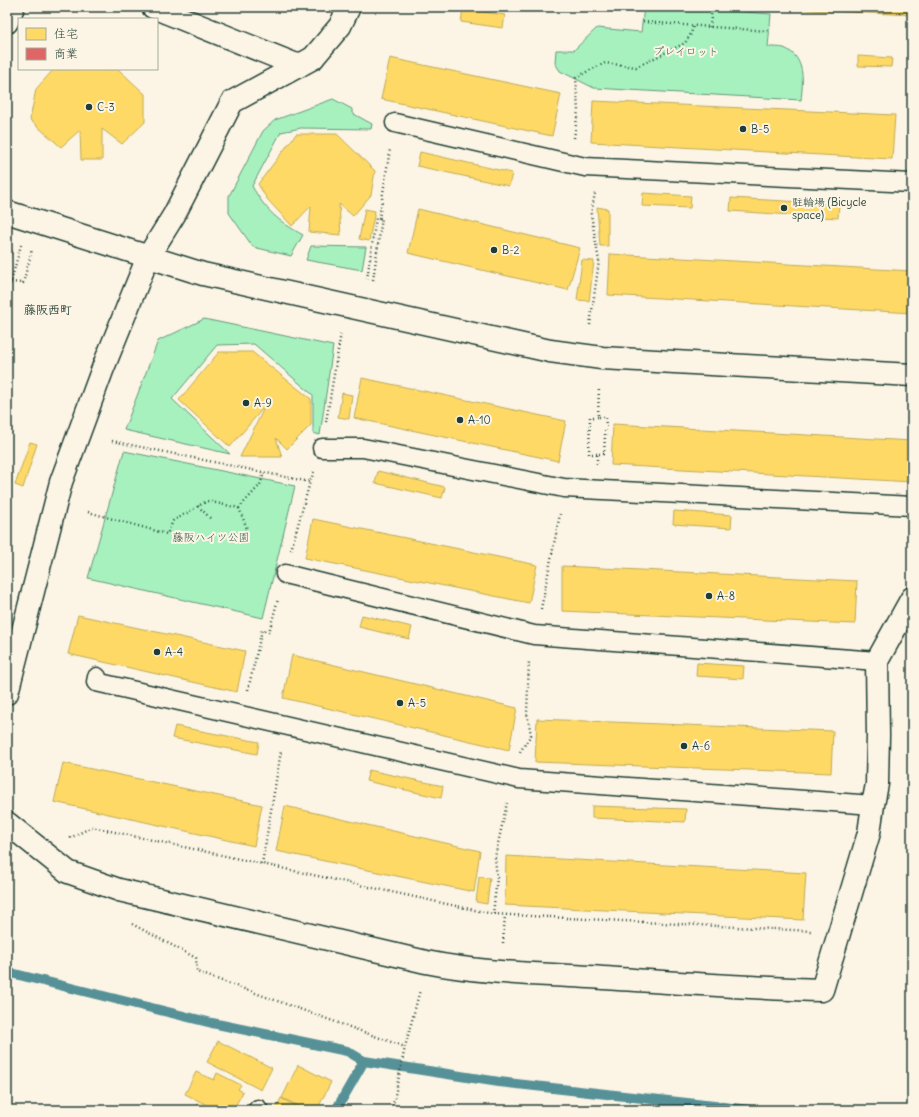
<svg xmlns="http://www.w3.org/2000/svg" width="919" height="1117" font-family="Delius,'Klee One',sans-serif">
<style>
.green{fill:#a7f1bf;stroke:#63977a}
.homes{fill:#ffd966;stroke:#bcaa57}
.shops{fill:#e06666;stroke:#a65a57}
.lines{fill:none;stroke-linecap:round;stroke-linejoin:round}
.stream{stroke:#579198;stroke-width:10}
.service-casing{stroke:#1f3d34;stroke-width:21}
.minor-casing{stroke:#1f3d34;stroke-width:25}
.tertiary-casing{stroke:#1f3d34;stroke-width:25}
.path{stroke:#1f3d34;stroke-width:2.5;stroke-dasharray:1 3;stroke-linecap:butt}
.service{stroke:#fcf5e5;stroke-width:18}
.minor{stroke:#fcf5e5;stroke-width:22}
.tertiary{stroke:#fcf5e5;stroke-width:22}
.poi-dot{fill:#1f3d34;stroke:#fcf5e5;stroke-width:1.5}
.labels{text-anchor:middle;stroke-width:4;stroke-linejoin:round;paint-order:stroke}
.park-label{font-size:11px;fill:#335849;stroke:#fcf5e5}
.poi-label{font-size:11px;fill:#1f3d34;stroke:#fcf5e5;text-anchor:start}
.neighbourhood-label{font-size:12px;font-weight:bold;fill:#1f3d34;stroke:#fcf5e5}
</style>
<rect width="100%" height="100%" fill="#fcf5e5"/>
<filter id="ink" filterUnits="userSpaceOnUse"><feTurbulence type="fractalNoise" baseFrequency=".025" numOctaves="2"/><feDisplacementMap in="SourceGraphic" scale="8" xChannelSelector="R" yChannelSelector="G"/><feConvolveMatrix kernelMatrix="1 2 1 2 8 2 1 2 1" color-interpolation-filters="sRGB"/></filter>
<g filter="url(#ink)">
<g class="green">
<path d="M 644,7 L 677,7 L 771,14 L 768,47 C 773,47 780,47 784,48 C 806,57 803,82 801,100 L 594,88 L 560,71 L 555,63 L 556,50 L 574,50 L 597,28 L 641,32 Z"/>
<path d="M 333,99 L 352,109 L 352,113 L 372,124 L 371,129 L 301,128 L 281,132 L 252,186 C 266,211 278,221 303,235 L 291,256 L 253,247 L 229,213 L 229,196 L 263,131 L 275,120 Z"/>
<polygon points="311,246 366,247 362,270 306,260"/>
<polygon points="204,319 333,346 320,435 313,433 313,395 254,344 217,345 172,399 230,454 124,430 158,341"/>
<polygon points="124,451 295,486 263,618 88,578"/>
</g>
<g class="homes">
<polygon points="746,7 912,7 912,15"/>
<polygon points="463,9 505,15 503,28 461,22"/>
<polygon points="858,56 892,58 891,67 858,66"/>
<polygon points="390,58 561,94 552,136 381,99"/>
<polygon points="54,69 118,69 145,94 145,122 122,144 102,129 102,160 81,160 80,130 61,147 30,120 36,89"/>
<polygon points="593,101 895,115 892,159 591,142"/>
<polygon points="296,134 337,134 375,171 371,195 353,216 339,204 341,235 309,232 311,206 292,226 267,199 258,184"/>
<polygon points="420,152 512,173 509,186 417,166"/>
<polygon points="643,193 691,196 690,208 642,206"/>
<polygon points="731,198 839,204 838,218 730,211"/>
<polygon points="597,207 608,209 608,246 600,246"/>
<polygon points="365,209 375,211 369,241 359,239"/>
<polygon points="418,209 580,248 568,290 408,253"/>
<polygon points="610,254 912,271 912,313 608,295"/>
<polygon points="582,260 594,261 589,301 577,300"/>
<polygon points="219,352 252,352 311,399 311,425 287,449 276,438 282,457 240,457 265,406 230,447 179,400"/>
<polygon points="362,378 566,421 558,461 354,418"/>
<polygon points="342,393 352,395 349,419 338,417"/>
<polygon points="613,424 912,441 912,482 611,465"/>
<polygon points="30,442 37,444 23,488 15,485"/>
<polygon points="378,471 445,487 442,498 375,483"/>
<polygon points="674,511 732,515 731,528 673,524"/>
<polygon points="313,519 537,565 529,603 305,558"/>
<polygon points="562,566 857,581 855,624 562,611"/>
<polygon points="78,615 245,651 237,692 68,654"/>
<polygon points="362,615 412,627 409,639 359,627"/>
<polygon points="292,655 517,708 509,750 283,698"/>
<polygon points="697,663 744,666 743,679 696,676"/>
<polygon points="537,719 833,731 831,773 535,762"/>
<polygon points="175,726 259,742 257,754 172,738"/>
<polygon points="63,763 262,805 254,846 54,802"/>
<polygon points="369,770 443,786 441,798 366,781"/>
<polygon points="285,806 480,851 474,892 276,851"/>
<polygon points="592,806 686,809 685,822 592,818"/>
<polygon points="506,856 806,873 803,920 505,905"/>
<polygon points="479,877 490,878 487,904 476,902"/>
<polygon points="218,1041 272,1068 261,1090 207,1062"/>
<polygon points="298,1065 331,1082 317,1110 307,1110 282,1098"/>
<polygon points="196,1072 214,1080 217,1073 241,1085 238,1089 243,1092 233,1110 217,1110 185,1094"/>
<polygon points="281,1098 303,1110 275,1110"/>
<polygon points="198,1103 212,1110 194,1110"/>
</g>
<polygon class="shops" points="7,249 12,250 7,268"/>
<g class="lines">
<g class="stream">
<polyline points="7,972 212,1023 347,1051 364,1061 499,1082 750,1110"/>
<polyline points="336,1110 364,1061"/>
</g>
<g class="service-casing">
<g id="service">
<polyline points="395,123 585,167 912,183"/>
<polyline points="322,448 363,448 564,488 912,506"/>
<polyline points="285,574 534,635 877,661"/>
<polyline points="97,677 96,682 519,779 873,805"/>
<polyline points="258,1110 258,1109"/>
</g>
</g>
<g class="minor-casing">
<g id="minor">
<polyline points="153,7 299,66"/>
<polyline points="7,22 13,7"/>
<polyline points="313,58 340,26 349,7"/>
</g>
</g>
<g class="tertiary-casing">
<g id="tertiary">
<polyline points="7,212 203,274 550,351 602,358 912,375"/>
<polyline points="7,693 61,482 103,368 148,257 174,215 232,102 313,58"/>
<path d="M 7,823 L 68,872 L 119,890 L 426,962 C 480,973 535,974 589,977 C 667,982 745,988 822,990 L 869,833 L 873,805 L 877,784 L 878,735 L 877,661 L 912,598"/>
</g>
</g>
<g class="path">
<polyline points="643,22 768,31"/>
<polyline points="710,27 712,7"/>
<polyline points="574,138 578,111 576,78 588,71 605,63 636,67 685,43 691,34 693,26"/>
<polyline points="367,279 376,218 379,218 390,149"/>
<polyline points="373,280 382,218 379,218"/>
<polyline points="11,282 23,283 32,250"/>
<polyline points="7,296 21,245"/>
<polyline points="590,325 599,261 591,214 595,193"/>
<polyline points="326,422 341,333"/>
<polyline points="112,441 310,482 314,472"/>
<polyline points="597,454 589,454 590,417 598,417"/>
<polyline points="597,464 597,454 604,454 606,417 598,417 599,387"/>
<polyline points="198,506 211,519"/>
<polyline points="239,508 247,529 240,536"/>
<polyline points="88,512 167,534 173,521 207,501 239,508 260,485 264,473"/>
<polyline points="291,550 310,482"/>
<polyline points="541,609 560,514"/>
<polyline points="248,690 262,630 269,632 278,599"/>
<polyline points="520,752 531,735 527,713 529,660"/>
<polyline points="70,838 92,827 493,914 811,931"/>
<polyline points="262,864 281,751"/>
<polyline points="493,914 497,878 495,857 507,803"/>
<polyline points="132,924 196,958 197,972 405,1047"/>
<polyline points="503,943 505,915"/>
<polyline points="392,1110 405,1047 420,990"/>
</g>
<use href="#service" class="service"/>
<use href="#minor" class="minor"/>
<use href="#tertiary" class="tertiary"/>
</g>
</g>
<g class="poi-dot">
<circle cx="89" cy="107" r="4"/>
<circle cx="743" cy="129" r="4"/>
<circle cx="784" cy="208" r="4"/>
<circle cx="494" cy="250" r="4"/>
<circle cx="246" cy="403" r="4"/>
<circle cx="460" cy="420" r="4"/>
<circle cx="709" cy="596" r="4"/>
<circle cx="157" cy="652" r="4"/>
<circle cx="400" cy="703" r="4"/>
<circle cx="684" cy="746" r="4"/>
</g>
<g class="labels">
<g class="park-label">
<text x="686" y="55">プレイロット</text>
<text x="211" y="541">藤阪ハイツ公園</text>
</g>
<g class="poi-label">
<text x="97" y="111">C-3</text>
<text x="751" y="133">B-5</text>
<text x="792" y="206">駐輪場 (Bicycle<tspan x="792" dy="13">space)</tspan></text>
<text x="502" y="254">B-2</text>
<text x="254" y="407">A-9</text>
<text x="468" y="424">A-10</text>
<text x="717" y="600">A-8</text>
<text x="165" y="656">A-4</text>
<text x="408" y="707">A-5</text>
<text x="692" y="750">A-6</text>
</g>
<g class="neighbourhood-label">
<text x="48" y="314">藤阪西町</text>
</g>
</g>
<rect width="919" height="1117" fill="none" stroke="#fcf5e5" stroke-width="24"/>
<rect x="12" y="12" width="895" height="1093" fill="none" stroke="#1f3d34" stroke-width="1.5" filter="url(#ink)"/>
<rect x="18" y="18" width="140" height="52" fill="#fcf5e5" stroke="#a4ab9e"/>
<rect x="26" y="28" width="20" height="12" fill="#ffd966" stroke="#a4ab9e"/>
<text x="54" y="38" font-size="12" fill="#1f3d34">住宅</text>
<rect x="26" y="48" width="20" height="12" fill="#e06666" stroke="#a4ab9e"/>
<text x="54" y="58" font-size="12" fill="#1f3d34">商業</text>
</svg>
